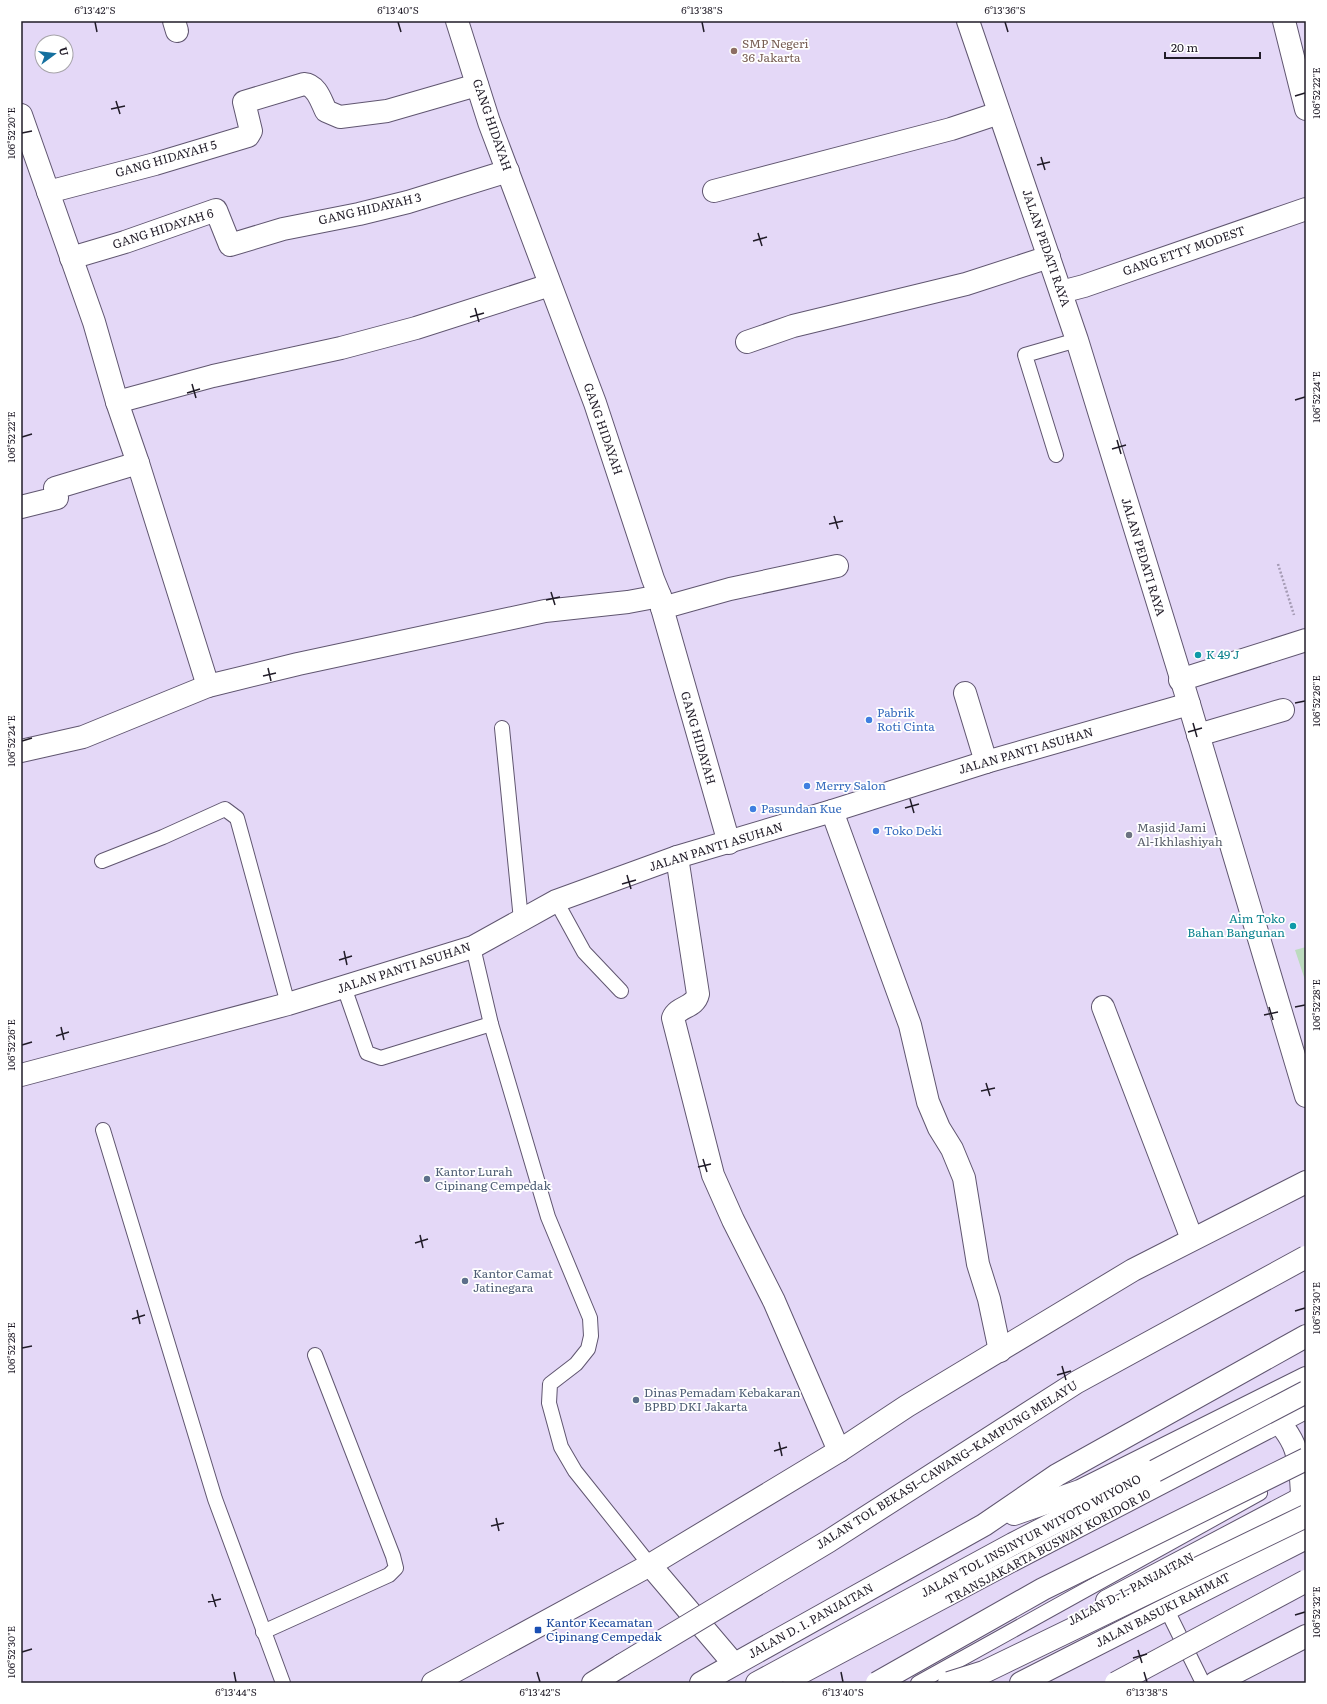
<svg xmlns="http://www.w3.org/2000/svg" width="1327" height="1704" font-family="Literata,serif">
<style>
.green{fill:#bcdbbe}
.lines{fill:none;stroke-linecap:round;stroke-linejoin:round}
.lane-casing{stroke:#605670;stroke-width:16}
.street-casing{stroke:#605670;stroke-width:24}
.secondary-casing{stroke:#605670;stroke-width:24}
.highway-casing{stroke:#605670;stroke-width:24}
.path{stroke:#a59bb4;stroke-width:2.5;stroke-dasharray:2 2;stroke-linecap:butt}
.lane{stroke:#fff;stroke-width:14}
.street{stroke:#fff;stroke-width:22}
.secondary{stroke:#fff;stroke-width:22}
.highway{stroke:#fff;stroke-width:22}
.highway-bridge-casing{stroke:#605670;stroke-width:24;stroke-linecap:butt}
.highway-bridge{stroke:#fff;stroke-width:22}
.ticks{fill:none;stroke:#211c28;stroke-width:1.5}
.education-dot{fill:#8d6e63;stroke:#fff;stroke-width:1.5}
.culture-dot{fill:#0f9aa8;stroke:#fff;stroke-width:1.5}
.shop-dot{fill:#3f7fe0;stroke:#fff;stroke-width:1.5}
.worship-dot{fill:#6b7280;stroke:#fff;stroke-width:1.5}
.service-dot{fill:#5c6f8a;stroke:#fff;stroke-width:1.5}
.transit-dot{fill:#1a4fb4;stroke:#fff;stroke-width:1.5}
.labels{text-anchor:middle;stroke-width:3.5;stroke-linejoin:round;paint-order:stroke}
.education-label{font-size:12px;fill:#785e54;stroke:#fff;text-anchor:start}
.street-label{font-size:12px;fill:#211c28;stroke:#fff}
.culture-label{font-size:12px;fill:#0d838f;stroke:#fff;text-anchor:start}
.shop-label{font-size:12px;fill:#366cbe;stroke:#fff;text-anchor:start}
.worship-label{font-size:12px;fill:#5b616d;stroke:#fff;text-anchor:start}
.service-label{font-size:12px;fill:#4e5e75;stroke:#fff;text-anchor:start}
.transit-label{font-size:12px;fill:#164399;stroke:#fff;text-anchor:start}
.neatline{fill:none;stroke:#211c28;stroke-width:1.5}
.ticks-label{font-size:10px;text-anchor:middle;fill:#211c28}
</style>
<rect width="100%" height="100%" fill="#e4d8f7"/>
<polygon class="green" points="1306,947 1306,983 1295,950"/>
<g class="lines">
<g class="lane-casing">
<g id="lane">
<polyline points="1056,455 1025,355 1077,340"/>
<polyline points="502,728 521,920"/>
<polyline points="102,861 163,837 225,809 237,818 288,1004"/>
<polyline points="556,901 584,952 621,991"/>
<polyline points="473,947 491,1024 548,1217 590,1318 591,1336 588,1349 576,1364 550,1384 549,1403 561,1447 575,1471 650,1565"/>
<polyline points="344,987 367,1053 381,1058 491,1024"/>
<polyline points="103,1130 215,1499 283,1683"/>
<polyline points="1166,1608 1203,1683"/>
<polyline points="263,1632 389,1575 396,1568 393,1556 315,1355"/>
<polyline points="790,1683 1012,1565 1306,1412"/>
<polyline points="918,1683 1260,1493"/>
</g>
</g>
<g class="street-casing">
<g id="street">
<polyline points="174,21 177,31"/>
<polyline points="457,21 489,122 595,403 653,579 660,596 662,608 729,843"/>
<polyline points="1284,21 1306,109"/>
<polyline points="21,115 94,322 117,402 138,463 208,686"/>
<polyline points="714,191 951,129 999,113"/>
<path d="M 48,192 L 155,164 L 248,136 L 251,131 L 244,102 L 304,84 C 317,85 321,101 326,111 L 340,117 L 387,111 L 477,85"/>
<polyline points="71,258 125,242 216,210 230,245 283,229 359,214 408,202 508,171"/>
<polyline points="1061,292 1084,286 1306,209"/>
<polyline points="747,342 793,326 966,284 1049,257"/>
<polyline points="117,402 213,376 341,348 416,328 550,285"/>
<polyline points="21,507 57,498 55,488 138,463"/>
<polyline points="662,608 730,589 837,566"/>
<polyline points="1180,680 1306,640"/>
<polyline points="965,693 986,762"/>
<polyline points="1198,735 1283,710"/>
<polyline points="21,751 83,737 208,686 298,664 545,611 628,602 660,596"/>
<polyline points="832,811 910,1025 928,1102 939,1128 952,1149 964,1178 978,1264 989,1299 1000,1351"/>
<path d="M 677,857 L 698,994 C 695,1008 678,1006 673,1018 L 713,1175 L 733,1220 L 774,1301 L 839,1451"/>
<polyline points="1103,1007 1192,1239"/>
<polyline points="21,1075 288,1004 473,947 556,901 677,857 832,811 986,762 1189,704"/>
</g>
</g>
<g class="secondary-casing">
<g id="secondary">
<polyline points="968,21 1077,340 1189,704 1306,1096"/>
<polyline points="433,1683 650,1565 839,1451 907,1406 1133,1270 1306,1182"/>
<polyline points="1021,1683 1306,1538"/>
</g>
</g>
<g class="highway-casing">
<g id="highway">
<path d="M 1261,1402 C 1294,1436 1301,1449 1302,1498"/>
<polyline points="1014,1514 1080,1491 1306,1378"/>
<polyline points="650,1565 734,1664"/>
<polyline points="1107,1601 1306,1496"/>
<polyline points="593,1683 622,1665"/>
<polyline points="701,1683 984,1525 1057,1475 1306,1336"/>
<polyline points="757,1683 1013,1544 1155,1471"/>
<polyline points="1215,1683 1306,1636"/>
</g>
</g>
<polyline class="path" points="1278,564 1294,615"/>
<use href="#lane" class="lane"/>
<use href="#street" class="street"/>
<use href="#secondary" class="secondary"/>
<use href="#highway" class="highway"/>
<g class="highway-bridge-casing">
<g id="highway-bridge">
<polyline points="1155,1471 1306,1392"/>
<polyline points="622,1665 829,1541 1077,1382 1306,1257"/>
<polyline points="877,1683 1043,1589 1306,1459"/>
<polyline points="949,1683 984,1672 1306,1516"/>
<polyline points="1116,1683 1306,1581"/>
</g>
</g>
<use href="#highway-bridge" class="highway-bridge"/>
</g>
<path class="ticks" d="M 95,22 L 97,32M 398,22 L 401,32M 702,22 L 704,32M 1005,22 L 1008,32M 1295,96 L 1305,93M 116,101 L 120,114M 111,109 L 125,106M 22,133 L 32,131M 1041,157 L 1045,170M 1037,165 L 1050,162M 758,233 L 762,246M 753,241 L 767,237M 475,308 L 479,322M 470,317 L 484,313M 192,384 L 196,398M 187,393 L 200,389M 1295,400 L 1305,397M 22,437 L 32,434M 1117,440 L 1121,454M 1112,449 L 1126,445M 834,516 L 838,529M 829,524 L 843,521M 551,592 L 555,605M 546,600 L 560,597M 268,668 L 271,681M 263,676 L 276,673M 1295,703 L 1305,701M 1193,723 L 1197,737M 1188,732 L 1202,728M 22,741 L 32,738M 910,799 L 914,813M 905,808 L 919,804M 627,875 L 631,889M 622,884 L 636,880M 344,951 L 347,965M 339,960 L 352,956M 1269,1007 L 1273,1020M 1295,1007 L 1305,1005M 1264,1015 L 1278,1012M 61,1027 L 64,1040M 56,1036 L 69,1032M 22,1045 L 32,1042M 986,1083 L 990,1096M 981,1091 L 995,1088M 703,1159 L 707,1172M 698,1167 L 711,1164M 420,1235 L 423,1248M 415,1243 L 428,1239M 137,1310 L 140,1324M 1295,1311 L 1305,1308M 132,1319 L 145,1315M 22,1348 L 32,1346M 1062,1366 L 1066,1380M 1057,1375 L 1071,1371M 779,1442 L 782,1456M 774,1451 L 787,1447M 496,1518 L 499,1531M 491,1526 L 504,1523M 212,1594 L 216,1607M 208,1602 L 221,1599M 1295,1615 L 1305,1612M 1138,1650 L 1142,1663M 22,1652 L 32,1649M 1133,1658 L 1147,1654M 234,1672 L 236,1682M 537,1672 L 540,1682M 841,1672 L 843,1682M 1144,1672 L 1147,1682"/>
<circle class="education-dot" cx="734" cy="51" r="4"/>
<g class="culture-dot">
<circle cx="1198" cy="655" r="4"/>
<circle cx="1293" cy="926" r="4"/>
</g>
<g class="shop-dot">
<circle cx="869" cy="720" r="4"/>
<circle cx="807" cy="786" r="4"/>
<circle cx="753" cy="809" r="4"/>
<circle cx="876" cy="831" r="4"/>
</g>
<circle class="worship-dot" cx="1129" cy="835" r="4"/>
<g class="service-dot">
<circle cx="427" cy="1179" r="4"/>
<circle cx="465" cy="1281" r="4"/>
<circle cx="636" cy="1400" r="4"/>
</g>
<rect class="transit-dot" x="534" y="1626" width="8" height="8" rx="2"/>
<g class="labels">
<g class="education-label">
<text x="742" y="48">SMP Negeri<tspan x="742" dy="14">36 Jakarta</tspan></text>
</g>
<g class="street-label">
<text transform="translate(492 125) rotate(71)" y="4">GANG HIDAYAH</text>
<text transform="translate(166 159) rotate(-16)" y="4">GANG HIDAYAH 5</text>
<text transform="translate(370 209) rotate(-13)" y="4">GANG HIDAYAH 3</text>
<text transform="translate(163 229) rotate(-18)" y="4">GANG HIDAYAH 6</text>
<text transform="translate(1046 248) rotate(71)" y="4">JALAN PEDATI RAYA</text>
<text transform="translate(1184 251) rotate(-19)" y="4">GANG ETTY MODEST</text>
<text transform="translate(603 429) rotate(71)" y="4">GANG HIDAYAH</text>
<text transform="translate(1143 557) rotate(73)" y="4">JALAN PEDATI RAYA</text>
<text transform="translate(698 738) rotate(74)" y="4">GANG HIDAYAH</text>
<text transform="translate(1026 751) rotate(-16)" y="4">JALAN PANTI ASUHAN</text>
<text transform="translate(716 847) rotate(-17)" y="4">JALAN PANTI ASUHAN</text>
<text transform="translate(404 968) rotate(-18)" y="4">JALAN PANTI ASUHAN</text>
<text transform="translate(947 1465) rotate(-32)" y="4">JALAN TOL BEKASI–CAWANG–KAMPUNG MELAYU</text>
<text transform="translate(1031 1536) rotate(-28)" y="4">JALAN TOL INSINYUR WIYOTO WIYONO</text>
<text transform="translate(1048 1547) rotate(-28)" y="4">TRANSJAKARTA BUSWAY KORIDOR 10</text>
<text transform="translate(1131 1589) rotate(-28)" y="4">JALAN D. I. PANJAITAN</text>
<text transform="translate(1163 1610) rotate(-27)" y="4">JALAN BASUKI RAHMAT</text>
<text transform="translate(811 1621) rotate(-29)" y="4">JALAN D. I. PANJAITAN</text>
</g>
<g class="culture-label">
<text x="1206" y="659">K 49 J</text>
<text x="1285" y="923" text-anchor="end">Aim Toko<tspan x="1285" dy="14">Bahan Bangunan</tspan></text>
</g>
<g class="shop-label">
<text x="877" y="717">Pabrik<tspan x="877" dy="14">Roti Cinta</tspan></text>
<text x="815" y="790">Merry Salon</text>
<text x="761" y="813">Pasundan Kue</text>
<text x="884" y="835">Toko Deki</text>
</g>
<g class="worship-label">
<text x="1137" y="832">Masjid Jami<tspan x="1137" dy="14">Al-Ikhlashiyah</tspan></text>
</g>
<g class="service-label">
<text x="435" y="1176">Kantor Lurah<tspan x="435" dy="14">Cipinang Cempedak</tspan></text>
<text x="473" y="1278">Kantor Camat<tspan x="473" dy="14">Jatinegara</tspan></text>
<text x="644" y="1397">Dinas Pemadam Kebakaran<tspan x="644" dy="14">BPBD DKI Jakarta</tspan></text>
</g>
<g class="transit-label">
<text x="546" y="1627">Kantor Kecamatan<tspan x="546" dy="14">Cipinang Cempedak</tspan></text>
</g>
</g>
<rect width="1327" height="1704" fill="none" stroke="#ffffff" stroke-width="44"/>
<g transform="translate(54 54) rotate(75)"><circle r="19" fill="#ffffff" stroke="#a6a4a9"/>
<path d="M0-3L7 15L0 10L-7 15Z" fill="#15709f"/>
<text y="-6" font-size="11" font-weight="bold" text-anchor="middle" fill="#211c28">U</text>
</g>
<path d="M1165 52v6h95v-6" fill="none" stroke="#211c28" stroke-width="2"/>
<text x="1171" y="52" font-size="12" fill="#211c28" stroke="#ffffff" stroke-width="3" paint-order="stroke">20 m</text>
<rect x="22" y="22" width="1283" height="1660" class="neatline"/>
<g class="ticks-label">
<text x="95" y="14">6°13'42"S</text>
<text x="398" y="14">6°13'40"S</text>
<text x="702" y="14">6°13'38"S</text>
<text x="1005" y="14">6°13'36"S</text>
<text transform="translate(1316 93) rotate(-90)" y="4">106°52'22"E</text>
<text transform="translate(11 133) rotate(-90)" y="4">106°52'20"E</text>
<text transform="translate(1316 397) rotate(-90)" y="4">106°52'24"E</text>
<text transform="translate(11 437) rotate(-90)" y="4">106°52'22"E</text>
<text transform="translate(1316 701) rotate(-90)" y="4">106°52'26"E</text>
<text transform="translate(11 741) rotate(-90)" y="4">106°52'24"E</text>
<text transform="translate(1316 1005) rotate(-90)" y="4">106°52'28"E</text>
<text transform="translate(11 1045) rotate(-90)" y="4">106°52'26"E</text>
<text transform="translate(1316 1308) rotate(-90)" y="4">106°52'30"E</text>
<text transform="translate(11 1348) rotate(-90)" y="4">106°52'28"E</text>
<text transform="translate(1316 1612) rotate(-90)" y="4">106°52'32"E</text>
<text transform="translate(11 1652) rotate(-90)" y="4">106°52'30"E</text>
<text x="236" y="1696">6°13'44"S</text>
<text x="540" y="1696">6°13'42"S</text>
<text x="843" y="1696">6°13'40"S</text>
<text x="1147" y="1696">6°13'38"S</text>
</g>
</svg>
